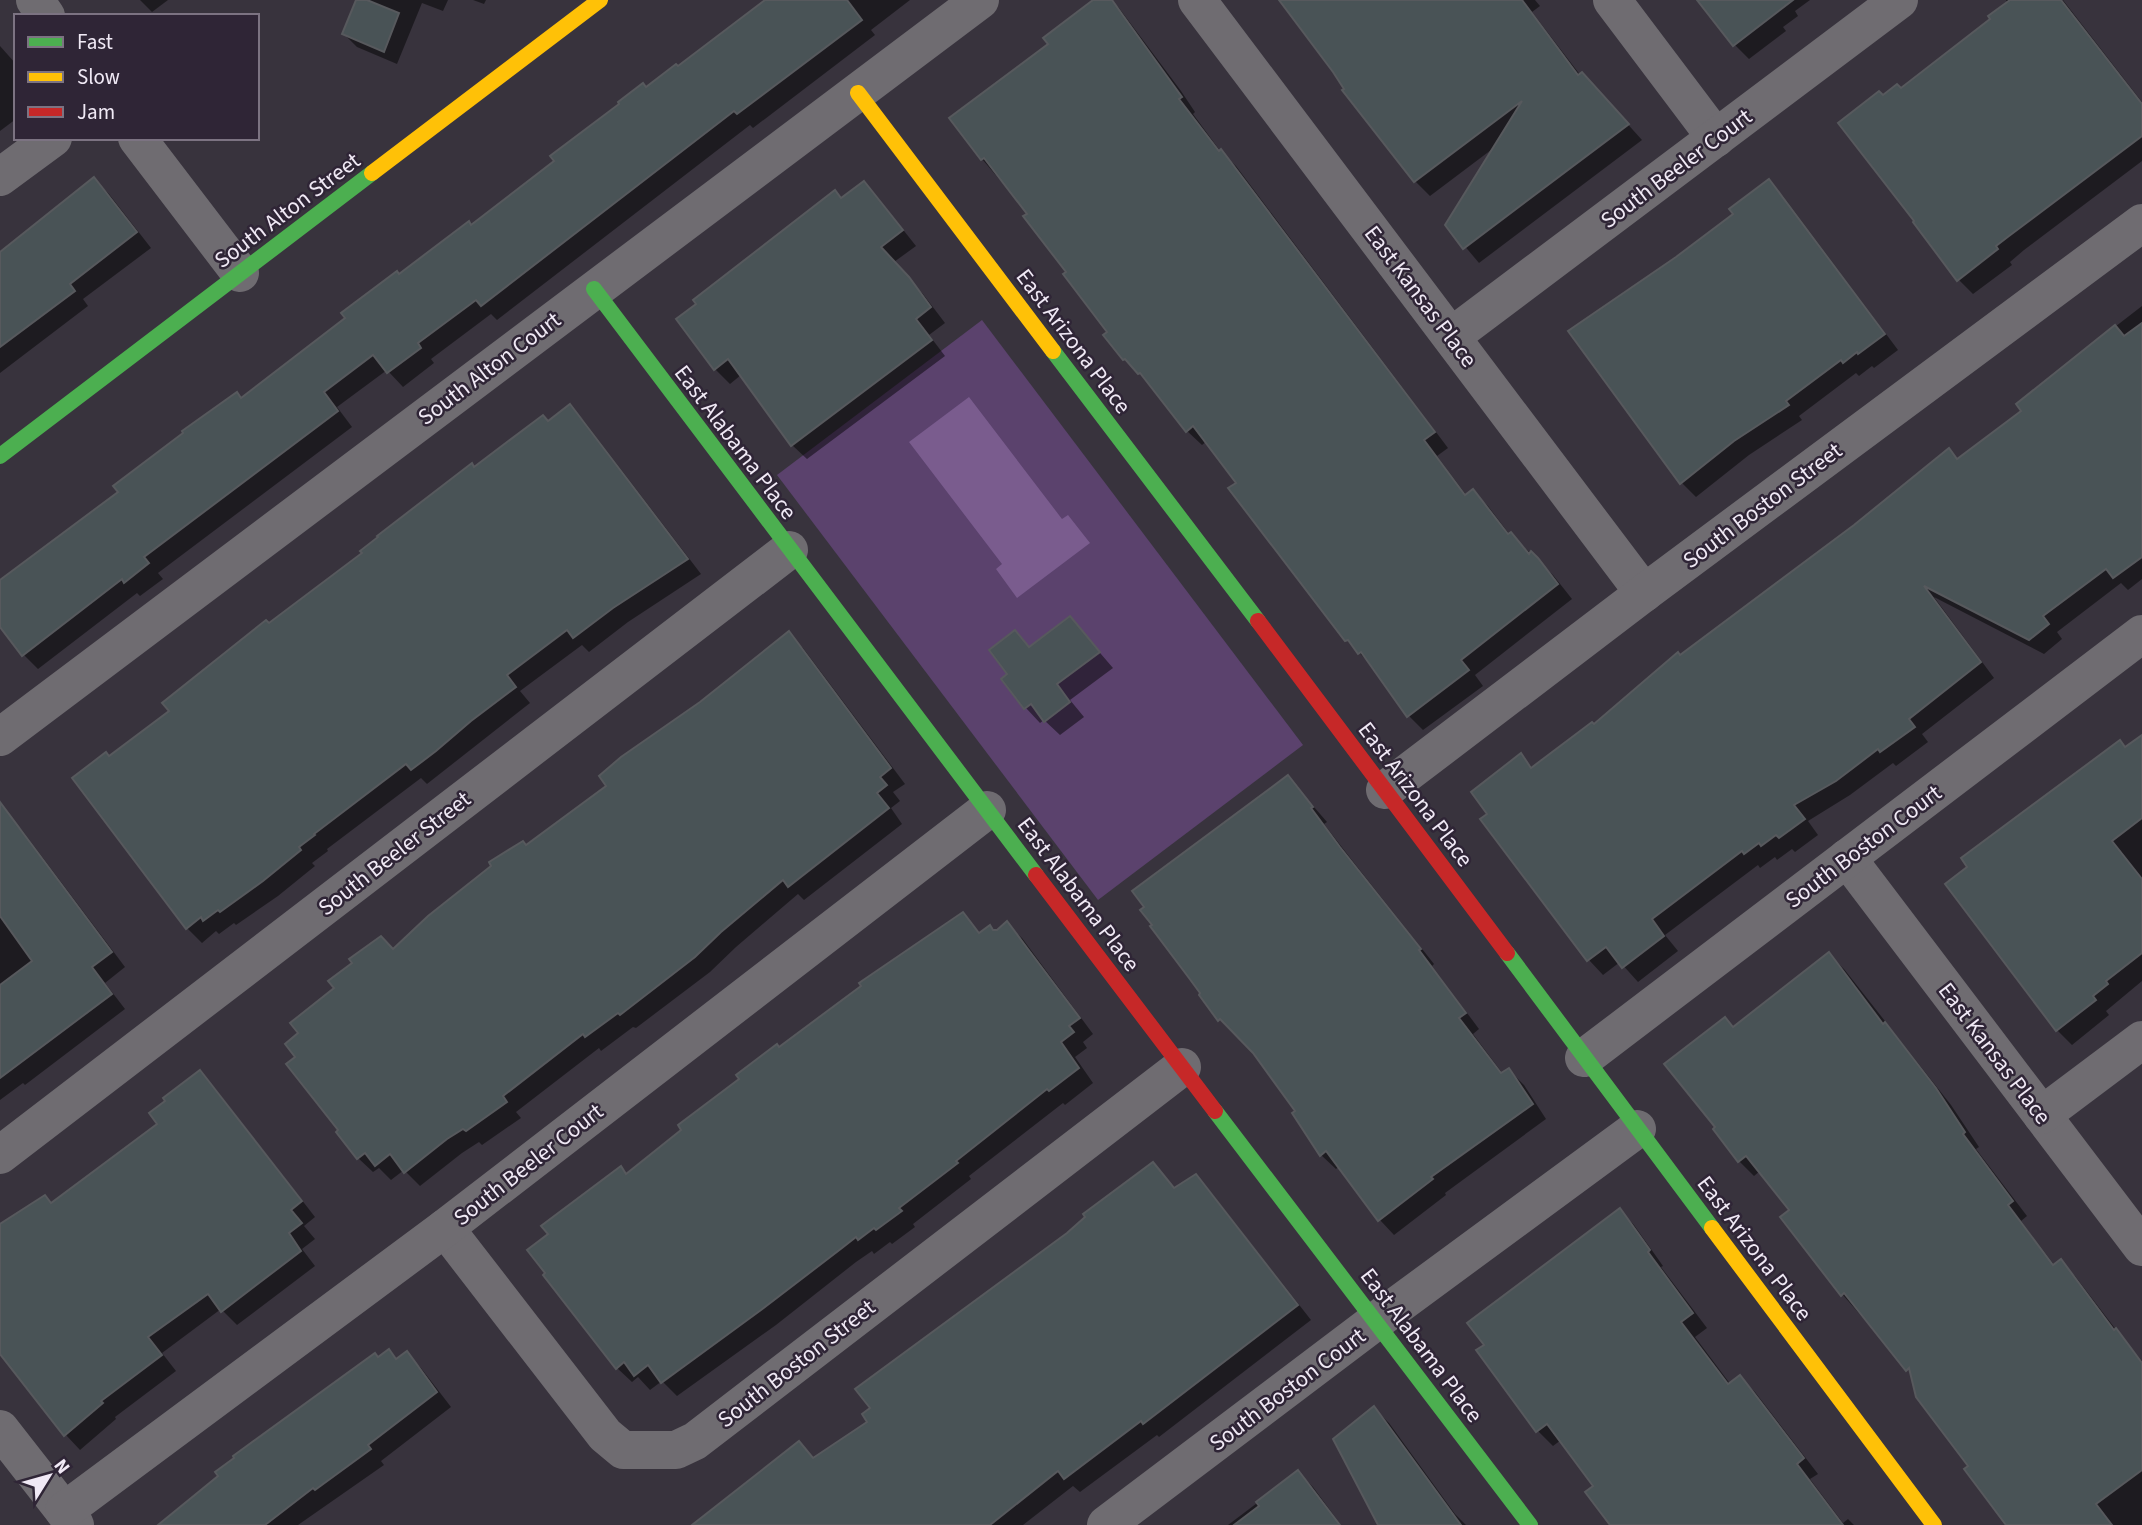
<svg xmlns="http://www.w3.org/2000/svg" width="2142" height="1525" font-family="'Source Sans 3',sans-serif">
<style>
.green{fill:#5b426d}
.water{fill:#7a5c8e}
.shadow{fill:#0007}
.building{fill:#495356;stroke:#57595d;stroke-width:2}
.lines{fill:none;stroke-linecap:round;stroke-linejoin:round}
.street{stroke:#6f6c71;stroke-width:38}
.fast{stroke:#4caf50;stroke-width:16}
.slow{stroke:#ffc107;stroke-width:16}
.jam{stroke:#c62828;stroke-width:16}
.labels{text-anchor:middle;stroke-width:5;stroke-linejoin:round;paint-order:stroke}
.street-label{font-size:23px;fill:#f0e9f5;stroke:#2f2536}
</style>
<rect width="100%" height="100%" fill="#38333d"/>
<polygon class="green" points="982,320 1303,745 1098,900 777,475"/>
<polygon class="water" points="969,397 1062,519 1068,515 1090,543 1017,598 996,569 1002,564 909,442"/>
<g class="shadow">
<polygon points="140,0 168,0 152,12"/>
<polygon points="357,0 448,0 443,11 422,3 397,64 357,47 344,34"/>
<polygon points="473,0 486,0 484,4"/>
<polygon points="764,0 910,0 871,30 875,35 753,128 750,125 497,320 491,314 431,359 434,363 403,387 387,370 337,407 352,427 158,573 163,579 140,596 137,593 38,669 24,655 0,624 0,583 242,399 400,276 472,227 647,89 678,69 765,2"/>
<polygon points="1096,0 1111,0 1119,8 1181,91 1195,112 1193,114 1221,152 1236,166 1448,448 1437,456 1467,496 1473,492 1488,506 1510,535 1511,534 1553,575 1572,599 1475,675 1483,686 1423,730 1409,716 1373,667 1347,640 1238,483 1207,441 1202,445 1187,431 1154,388 1125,359 1110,332 1029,214 982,159 1050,44"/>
<polygon points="1284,0 1535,0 1540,6 1532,12 1581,76 1597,90 1642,140 1479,263 1447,225 1495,147 1430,196 1415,181 1344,91 1346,89"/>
<polygon points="1699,0 1810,0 1795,11 1798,16 1783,27 1786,31 1749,59 1734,44"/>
<polygon points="2006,0 2063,0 2142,102 2142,161 2024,250 2010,262 2012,265 1973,294 1958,279 1883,97 1901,90 1948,55 2008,4"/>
<polygon points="0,46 16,64 16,119 0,131"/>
<polygon points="94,179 109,194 151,248 83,299 88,306 0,373 0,253"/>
<polygon points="1769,181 1783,196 1898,350 1874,368 1872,366 1859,376 1856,373 1799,416 1802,420 1749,455 1696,497 1682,483 1677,258 1735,215"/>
<polygon points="864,183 878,198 916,246 894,262 923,294 945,323 929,335 945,356 807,459 792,445 741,375 730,384 715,369 842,199"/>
<polygon points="2142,306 2142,579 2128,590 2121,583 2057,632 2062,639 2044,654 1934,597 1994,678 1922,734 1928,742 1896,766 1893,763 1850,795 1808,821 1818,835 1795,852 1792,849 1777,860 1775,857 1760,868 1758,865 1665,935 1678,951 1638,982 1620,962 1603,975 1589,960 1482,819 1490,814 1520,756 1533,768 1594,726 1680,657 1958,460 2023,411 2076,357"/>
<polygon points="570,407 584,421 701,574 628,622 589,652 582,645 520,691 530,703 427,784 421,778 327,849 328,851 312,863 315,866 278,896 236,925 234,923 219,934 216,931 202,943 187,928 109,757 171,711 269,625 475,469"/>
<polygon points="1070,618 1113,668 1070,700 1084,717 1060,735 1044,720 1040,723 1026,708 1004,679 1010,674 1015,633 1031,648"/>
<polygon points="789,634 803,648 905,784 893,792 900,801 891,808 902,824 804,900 798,894 736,947 710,972 636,1028 633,1027 601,1051 599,1048 516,1112 521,1118 482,1145 479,1142 462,1153 420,1186 404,1170 391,1180 379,1168 373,1172 358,1158 394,951 526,847 608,786 701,703"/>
<polygon points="2142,737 2142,981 2106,1011 2109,1015 2072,1045 2057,1030 1947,884"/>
<polygon points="1288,777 1327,822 1324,824 1355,864 1434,964 1432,966 1479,1029 1473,1034 1503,1074 1509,1070 1524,1085 1546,1119 1445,1193 1446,1195 1394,1235 1380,1220 1339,1166 1336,1169 1321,1155 1297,1111 1255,1052 1236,1032 1234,1034 1219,1019"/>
<polygon points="8,815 22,830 125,967 105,983 125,1009 25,1085 23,1083 0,1100 0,821"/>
<polygon points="963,914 981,934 997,932 1007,924 1022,938 1093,1034 1083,1042 1087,1048 1075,1057 1093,1083 1065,1105 1063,1103 969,1176 971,1179 913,1224 915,1227 892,1244 890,1242 874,1254 872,1251 856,1262 776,1325 677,1396 662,1381 650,1390 638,1377 632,1382 617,1368 550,1235 621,1169 627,1175 780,1049"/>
<polygon points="1829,954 1844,969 1951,1105 1979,1147 1976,1149 2027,1216 2021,1221 2055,1266 2060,1262 2075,1276 2117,1331 2142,1361 2142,1525 2015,1525 1971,1466 1913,1375 1842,1294 1792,1210 1760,1171 1754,1176 1739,1161 1735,1029"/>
<polygon points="200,1072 214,1087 315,1217 304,1226 315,1239 302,1249 315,1266 237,1325 221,1309 162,1353 176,1371 115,1417 116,1419 80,1450 66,1435 0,1349 0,1232 51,1204 159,1124"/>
<polygon points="1153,1165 1176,1189 1196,1176 1210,1191 1311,1320 1159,1437 1157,1435 1080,1492 1073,1486 1023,1525 698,1525 799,1444 814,1459 870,1422 1069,1234"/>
<polygon points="1620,1210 1634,1225 1663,1266 1661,1267 1707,1328 1695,1337 1731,1385 1740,1377 1755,1392 1818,1474 1810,1479 1843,1523 1848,1519 1854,1525 1612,1525 1596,1486 1561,1440 1553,1446 1538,1431 1479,1351"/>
<polygon points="389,1351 397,1360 406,1353 421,1368 451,1407 381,1461 384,1465 298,1525 161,1525"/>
<polygon points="1374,1408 1389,1423 1455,1514 1466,1525 1380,1525"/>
<polygon points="1298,1472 1313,1487 1341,1525 1228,1525"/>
</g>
<g class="building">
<polygon points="356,0 367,0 399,13 384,52 342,34"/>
<polygon points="765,0 847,0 862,20 737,114 734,111 481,306 476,300 418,343 421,348 387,373 373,355 324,392 338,411 144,557 149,563 124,583 122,579 22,656 0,627 0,580 118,492 113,486 183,433 182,431 237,392 241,398 345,318 341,313 397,271 399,274 469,221 471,225 554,161 550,156 619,104 618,102 643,83 646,87 676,64 678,66"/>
<polygon points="1093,0 1112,0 1122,14 1182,97 1179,99 1219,151 1221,149 1435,432 1424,440 1465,495 1473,489 1508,534 1511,532 1529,554 1531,551 1538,558 1558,584 1461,660 1469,670 1407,717 1361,652 1358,654 1348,640 1345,641 1228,488 1236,483 1193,426 1186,432 1140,373 1138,374 1125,359 1123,360 1103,335 1107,332 1063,274 1066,272 1023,216 1027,214 984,158 981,160 949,118 1048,44 1043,38"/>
<polygon points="1279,0 1522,0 1578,75 1582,72 1629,124 1463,249 1445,225 1522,101 1414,182 1342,90 1344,89 1333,72"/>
<polygon points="1697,0 1793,0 1733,46"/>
<polygon points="2010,0 2061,0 2142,104 2142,136 2009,236 1996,246 1998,249 1957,281 1913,222 1914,221 1838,123 1879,91 1883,95 1897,84 1901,88 1990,19 1988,16"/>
<polygon points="94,177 137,232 70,284 75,291 0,347 0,252"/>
<polygon points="1769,179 1885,334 1858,354 1857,352 1843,363 1841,360 1786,401 1789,405 1734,441 1680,484 1568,331 1676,257 1733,214 1729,209"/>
<polygon points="864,181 903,230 881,247 909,277 931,307 916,319 932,340 791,446 728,359 714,370 676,319 696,304 693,300 835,190 841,198"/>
<polygon points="2142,323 2142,557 2113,578 2106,569 2043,616 2049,624 2029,640 1924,586 1981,662 1909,719 1915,727 1880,752 1878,749 1836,781 1794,805 1805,819 1779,838 1776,835 1761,846 1759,843 1744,854 1742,851 1652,919 1664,936 1622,968 1606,947 1587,961 1480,819 1487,814 1471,792 1521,753 1531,768 1592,722 1594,724 1678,652 1680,655 1854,525 1949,448 1957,459 2021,411 2016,404 2115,325 2124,336"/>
<polygon points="570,404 688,559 613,608 573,638 567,630 507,675 516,687 471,721 436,751 411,770 406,764 314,834 315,835 299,847 301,850 263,881 220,912 218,910 203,921 201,917 186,929 72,778 106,752 109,756 169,711 162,703 266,620 269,623 362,553 360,551 378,537 377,536 472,463 474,467 543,415 548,421"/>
<polygon points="1070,616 1100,652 1057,684 1070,702 1044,722 1031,704 1024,709 1001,679 1007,674 989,650 1015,630 1029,647"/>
<polygon points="789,631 891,768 880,777 887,785 877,793 889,808 788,887 783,880 721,932 695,957 620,1015 618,1013 585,1037 583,1034 503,1096 507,1102 466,1131 463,1129 447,1139 404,1173 390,1154 375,1166 365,1153 357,1159 336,1132 338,1130 286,1064 295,1057 285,1044 298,1033 290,1023 334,988 328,981 352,963 349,959 381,936 393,949 428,916 491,866 489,862 523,841 526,845 606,786 599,776 621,757 700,702"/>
<polygon points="2142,735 2142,818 2112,841 2142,879 2142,953 2106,981 2108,984 2093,996 2096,1000 2056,1031 1945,884 1967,867 1961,858 2120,740 2125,747"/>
<polygon points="1288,775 1313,807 1311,808 1340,847 1421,949 1419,950 1466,1013 1459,1018 1501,1073 1509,1068 1533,1104 1431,1177 1433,1179 1378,1221 1326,1151 1320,1156 1292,1113 1295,1111 1253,1053 1220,1019 1218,1021 1199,995 1200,993 1189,978 1150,926 1152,925 1140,910 1144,907 1132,891"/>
<polygon points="0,802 112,952 92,967 112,994 0,1078 0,985 32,961 0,916"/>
<polygon points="963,912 979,933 990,925 993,930 997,930 1007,921 1028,949 1080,1018 1069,1026 1074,1032 1061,1042 1079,1068 1049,1091 1047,1089 956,1161 958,1163 899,1208 902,1211 876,1230 874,1228 858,1240 856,1237 842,1248 761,1310 661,1383 648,1365 634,1376 624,1362 616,1369 543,1275 545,1273 527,1250 548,1234 541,1226 621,1166 626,1174 681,1130 678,1125 739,1079 736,1075 777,1044 779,1047 861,986 859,983"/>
<polygon points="1829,952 1883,1024 1885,1022 1936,1088 1965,1132 1963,1134 2013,1201 2008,1205 2053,1265 2061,1259 2114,1330 2116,1328 2142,1363 2142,1470 2096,1504 2112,1525 2006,1525 1964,1469 1968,1466 1916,1397 1909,1368 1906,1371 1844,1293 1841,1296 1780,1217 1789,1210 1746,1156 1738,1162 1713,1129 1715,1127 1664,1064 1725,1017 1733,1027"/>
<polygon points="200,1070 302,1201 291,1210 302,1223 289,1233 301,1251 221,1312 208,1294 148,1337 162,1355 101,1401 103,1403 64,1436 0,1354 0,1224 45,1195 51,1203 157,1124 149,1113 165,1101 163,1098"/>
<polygon points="1153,1162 1174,1188 1196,1174 1298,1305 1143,1424 1141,1421 1064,1479 1058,1471 990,1525 692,1525 799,1441 813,1458 867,1422 862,1414 870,1408 855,1389 1067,1233 1085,1217 1083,1214"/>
<polygon points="1620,1208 1650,1250 1648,1252 1693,1313 1681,1322 1728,1384 1740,1375 1804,1458 1797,1464 1843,1525 1610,1525 1585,1492 1593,1486 1547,1424 1536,1432 1476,1350 1484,1345 1467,1323"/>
<polygon points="389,1349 396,1359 407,1351 437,1392 368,1445 371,1449 315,1490 313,1488 265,1525 158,1525 218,1476 215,1472 234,1458 233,1456 375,1353 378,1357"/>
<polygon points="1374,1406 1461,1525 1378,1525 1333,1439"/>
<polygon points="1298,1470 1340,1525 1234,1525 1259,1506 1256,1502"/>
</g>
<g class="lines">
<g class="street">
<polyline points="35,0 46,16"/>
<polyline points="1197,0 1644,593"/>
<polyline points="1612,0 1716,138"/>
<polyline points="137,138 240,273"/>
<polyline points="0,177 53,138"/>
<polyline points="1452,336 1899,0"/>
<polyline points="0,737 980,0"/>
<polyline points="1385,790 1644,593 2142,223"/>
<polyline points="1847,858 2142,1247"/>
<polyline points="1584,1058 2142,634"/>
<polyline points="2042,1115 2142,1040"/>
<polyline points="0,1155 789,550"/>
<polyline points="445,1228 605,1435 623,1450 676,1450 695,1441 1182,1067"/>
<polyline points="0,1429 75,1525"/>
<polyline points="64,1511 445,1228 987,810"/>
<polyline points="1106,1525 1376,1321 1637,1129"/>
</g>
<g class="fast">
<polyline points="594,289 1036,875"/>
<polyline points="1053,351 1258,621"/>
<polyline points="0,456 372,173"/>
<polyline points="1507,953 1712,1228"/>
<polyline points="1215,1111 1530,1525"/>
</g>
<g class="slow">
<polyline points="858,93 1053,351"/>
<polyline points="372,173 600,0"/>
<polyline points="1712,1228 1934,1525"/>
</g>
<g class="jam">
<polyline points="1258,621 1507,953"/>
<polyline points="1036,875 1215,1111"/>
</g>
</g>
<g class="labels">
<g class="street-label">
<text transform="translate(1676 168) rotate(-37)" y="8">South Beeler Court</text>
<text transform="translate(287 210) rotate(-37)" y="8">South Alton Street</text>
<text transform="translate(1421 296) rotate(53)" y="8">East Kansas Place</text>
<text transform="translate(1074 341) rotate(53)" y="8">East Arizona Place</text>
<text transform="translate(489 368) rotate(-37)" y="8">South Alton Court</text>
<text transform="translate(736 442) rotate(53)" y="8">East Alabama Place</text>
<text transform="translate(1762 505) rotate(-37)" y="8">South Boston Street</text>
<text transform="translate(1416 794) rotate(53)" y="8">East Arizona Place</text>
<text transform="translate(1863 846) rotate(-37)" y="8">South Boston Court</text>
<text transform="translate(394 853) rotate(-38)" y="8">South Beeler Street</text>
<text transform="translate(1079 894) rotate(53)" y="8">East Alabama Place</text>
<text transform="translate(1995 1053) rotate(53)" y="8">East Kansas Place</text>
<text transform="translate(528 1164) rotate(-38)" y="8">South Beeler Court</text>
<text transform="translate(1755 1248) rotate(53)" y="8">East Arizona Place</text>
<text transform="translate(1422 1345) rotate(53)" y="8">East Alabama Place</text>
<text transform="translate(796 1363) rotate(-38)" y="8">South Boston Street</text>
<text transform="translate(1287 1389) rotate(-37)" y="8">South Boston Court</text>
</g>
</g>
<rect x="14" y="14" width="245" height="126" fill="#2f2536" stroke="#7c7382" stroke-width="2"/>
<rect x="28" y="37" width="35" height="10" fill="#4caf50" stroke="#7c7382" stroke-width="2"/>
<text x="77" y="49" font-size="21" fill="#f0e9f5">Fast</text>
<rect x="28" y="72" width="35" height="10" fill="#ffc107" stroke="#7c7382" stroke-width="2"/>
<text x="77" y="84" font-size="21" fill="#f0e9f5">Slow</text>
<rect x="28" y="107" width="35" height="10" fill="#c62828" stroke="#7c7382" stroke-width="2"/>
<text x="77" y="119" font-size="21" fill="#f0e9f5">Jam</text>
<g transform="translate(49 1476) rotate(53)" stroke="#2f2536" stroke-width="5" paint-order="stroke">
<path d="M0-5L12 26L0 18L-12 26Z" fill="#f0e9f5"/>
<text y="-10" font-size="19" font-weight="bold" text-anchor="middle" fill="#f0e9f5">N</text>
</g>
</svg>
